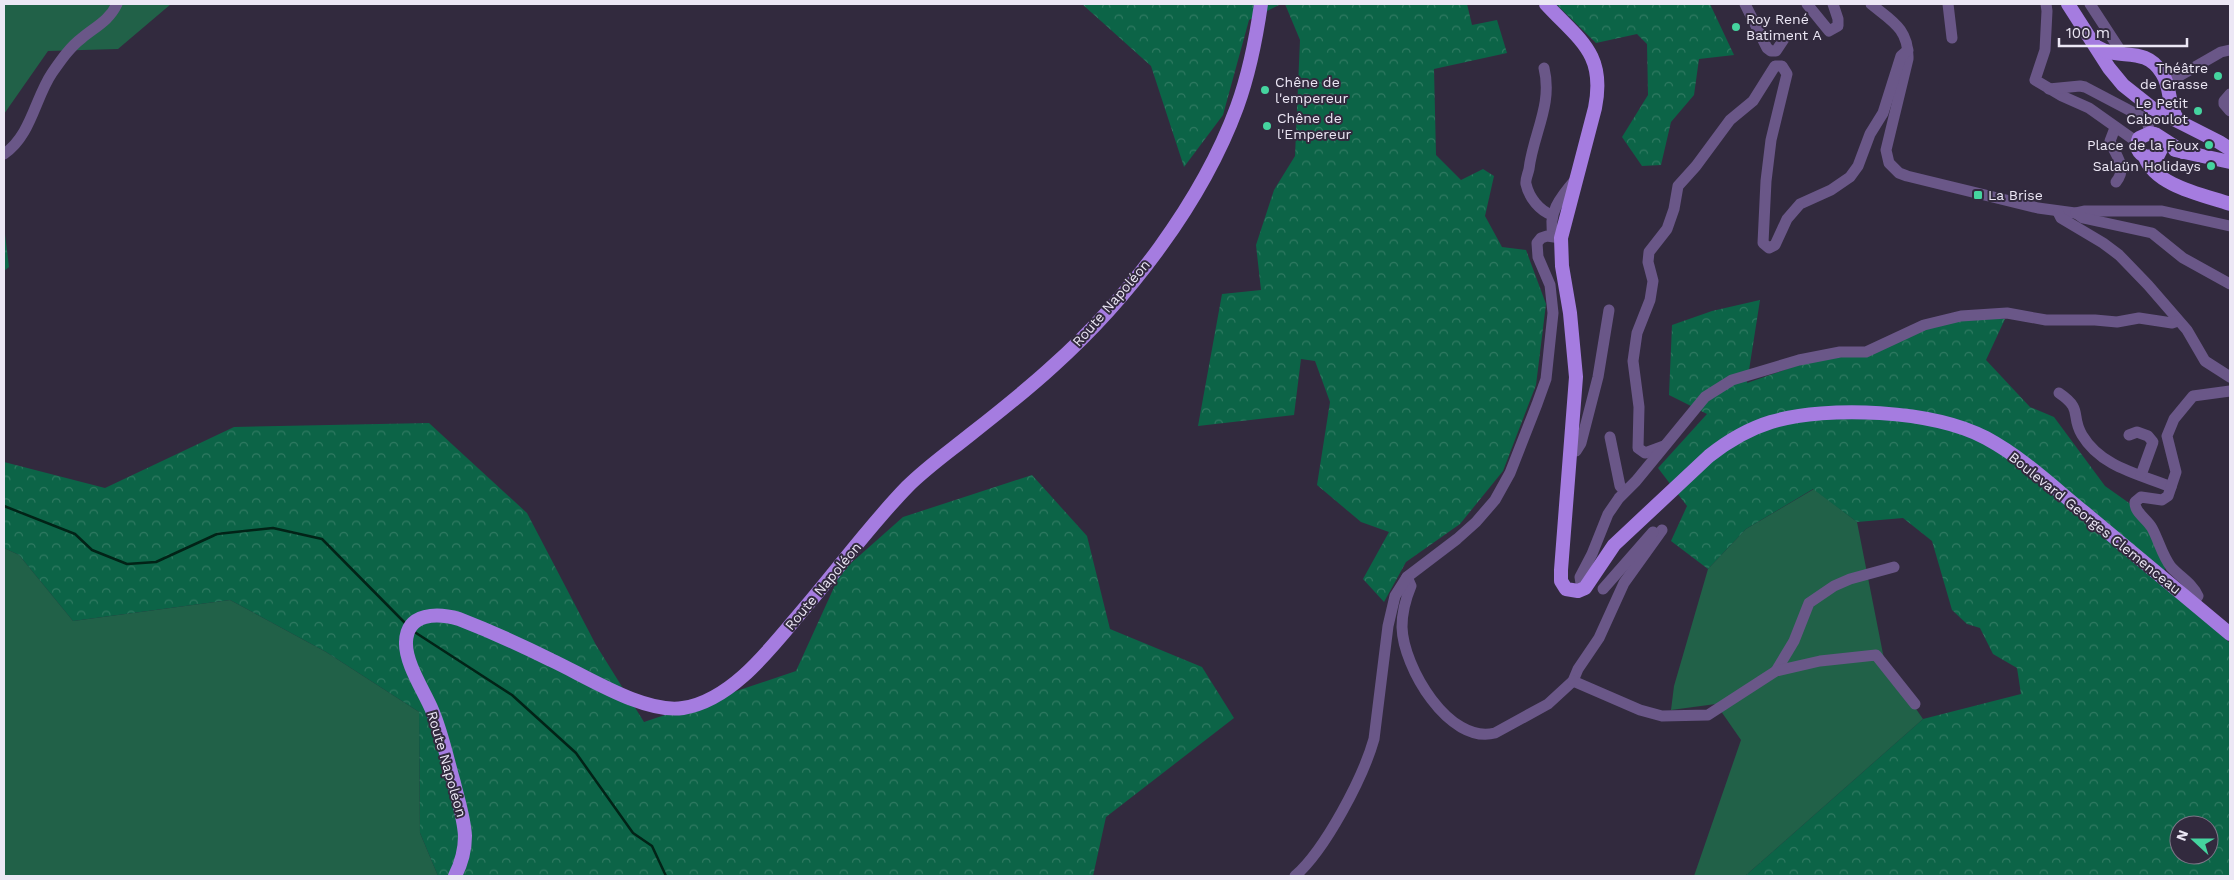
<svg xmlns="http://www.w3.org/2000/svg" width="2234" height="880" font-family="'Work Sans',sans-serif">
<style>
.grass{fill:#216148}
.forest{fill:url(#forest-crowns);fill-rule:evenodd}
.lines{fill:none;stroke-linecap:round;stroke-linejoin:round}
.stream{stroke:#022317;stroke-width:2.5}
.minor{stroke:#6a5788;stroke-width:11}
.major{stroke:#a57ce0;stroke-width:14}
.poi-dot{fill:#45d49f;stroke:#322a3e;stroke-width:2}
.labels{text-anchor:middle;stroke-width:4;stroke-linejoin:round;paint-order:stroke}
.poi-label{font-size:14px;fill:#ece7f5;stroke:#322a3e;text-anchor:start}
.street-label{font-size:14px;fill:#ece7f5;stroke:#322a3e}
</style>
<defs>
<pattern id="forest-crowns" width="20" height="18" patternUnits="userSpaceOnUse" patternTransform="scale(1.25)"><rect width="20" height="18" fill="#0c6447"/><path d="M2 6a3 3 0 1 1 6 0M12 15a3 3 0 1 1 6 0" fill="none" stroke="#307a62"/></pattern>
</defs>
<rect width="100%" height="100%" fill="#322a3e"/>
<g class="grass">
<polygon points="4,4 171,4 118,49 48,51 4,114"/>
<polygon points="1814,489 1857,522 1885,664 1923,719 1745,876 1694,876 1741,740 1716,704 1671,710 1674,686 1708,569 1746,529"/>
<polygon points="4,548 19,555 73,621 230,600 326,652 419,712 420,833 438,876 4,876"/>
</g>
<g class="forest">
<polygon points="1082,4 1281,4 1249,20 1223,115 1184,167 1151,66"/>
<polygon points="1285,4 1467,4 1472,25 1497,20 1507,53 1434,69 1436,155 1461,180 1483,169 1494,176 1485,216 1502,247 1526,250 1546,304 1536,385 1503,471 1460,524 1406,562 1384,602 1363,579 1389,532 1361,522 1317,485 1330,402 1315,361 1301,359 1294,415 1198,426 1222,294 1261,290 1256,245 1274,190 1295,156 1300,40"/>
<polygon points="1556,4 1710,4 1734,55 1699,59 1694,95 1671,122 1661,165 1642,166 1622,137 1648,95 1647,44 1637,34 1596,43"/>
<polygon points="4,226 9,267 4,271"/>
<path d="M 1760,300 L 1747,383 L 1816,359 L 1869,355 L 1928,328 L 1962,317 L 2005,319 L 1986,360 L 2030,407 L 2054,417 L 2105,486 L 2139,510 L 2165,566 L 2164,585 L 2230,643 L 2230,876 L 1745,876 L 1923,719 L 2021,694 L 2017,668 L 1993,654 L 1980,628 L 1967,624 L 1952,610 L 1932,541 L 1903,518 L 1857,522 L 1813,489 L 1746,529 L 1708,569 L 1671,541 L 1687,506 L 1658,468 L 1707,414 L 1669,395 L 1672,325 L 1712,311 ZM 2179,825 L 2209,825 L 2209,855 L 2179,855 Z"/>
<polygon points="429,423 527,513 596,645 644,722 796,671 841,572 903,517 1032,475 1087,536 1110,629 1202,667 1234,718 1106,817 1093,876 438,876 420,833 419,712 326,652 230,600 73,621 19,555 4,548 4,462 105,488 234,427"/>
</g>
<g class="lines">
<g class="stream">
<polyline points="4,506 75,534 92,550 127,564 156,562 217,534 273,528 322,539 407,625"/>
<polyline points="413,631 512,695 576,753 633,833 652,846 666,876"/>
</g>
<g class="minor">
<polyline points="1745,4 1767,48 1771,51 1776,51 1784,39"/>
<polyline points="1807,4 1829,31 1838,26 1838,19 1833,4"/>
<path d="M 1871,4 C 1892,21 1909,29 1908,59 L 1886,150 L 1889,163 L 1899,173 L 1907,176 L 2038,208 L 2075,213 L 2084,211 L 2162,211 L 2230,226"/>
<polyline points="1948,4 1952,38"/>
<polyline points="2046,4 2047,11 2045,50 2035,80 2062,96 2089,108 2137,142"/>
<polyline points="2090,4 2122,53"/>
<path d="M 1544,68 C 1553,105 1533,134 1529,169 C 1528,174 1525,180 1526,184 C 1529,198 1540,211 1552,215"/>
<polyline points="2167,83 2221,52 2230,50"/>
<polyline points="2049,89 2080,86 2085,87 2144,118 2147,121 2150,133"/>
<polyline points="2230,94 2224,101 2224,104 2230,111"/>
<path d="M 2115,128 L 2110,141 C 2116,157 2128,167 2116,182"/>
<path d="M 4,154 C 31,136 35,98 52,73 C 61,60 70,47 82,38 C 95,27 109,21 117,4"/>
<polyline points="2058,212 2061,218 2103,243 2119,255 2148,285 2187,330 2205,361 2230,377"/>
<polyline points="2076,213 2083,218 2152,233 2183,258 2230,284"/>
<path d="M 1554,236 C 1546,215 1561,196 1575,180"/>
<path d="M 2059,393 C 2084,410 2070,415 2082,435 C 2101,467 2139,474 2171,487"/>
<polyline points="2129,435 2137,432 2148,436 2153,442 2141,475"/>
<polyline points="1610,437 1620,486 1625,491"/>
<polyline points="1664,446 1645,453 1638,448 1639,407 1633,361 1637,333 1650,300 1653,281 1648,262 1649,252 1667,229 1674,209 1678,186 1696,166 1730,120 1753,101 1775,66 1782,66 1787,74 1771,140 1766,181 1763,243 1769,248 1775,245 1787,219 1800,204 1831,190 1850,177 1858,166 1870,134 1883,113 1901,56 1908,50"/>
<polyline points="1571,451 1576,451 1581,443 1598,377 1609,310"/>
<path d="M 1407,577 L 1411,586 C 1406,598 1402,614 1402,627 C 1403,667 1449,745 1495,733 L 1548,704 L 1573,681 L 1578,669 L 1599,638 L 1624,583 L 1662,530"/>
<polyline points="1603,589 1653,532"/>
<polyline points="1582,590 1580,577 1592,554 1608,514 1619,498 1636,481 1705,397 1732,380 1799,360 1840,352 1866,352 1924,325 1961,316 2007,313 2046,320 2095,320 2117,322 2139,318 2172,323 2178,321"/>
<path d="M 2193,603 L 2198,596 C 2193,584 2180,577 2171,567 C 2162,555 2159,541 2152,528 C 2147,519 2134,512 2135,502 L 2141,497 L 2162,500 L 2168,496 L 2176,472 L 2167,436 L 2174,419 L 2193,396 L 2230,391"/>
<polyline points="1776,671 1794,641 1809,603 1834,586 1850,579 1894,567"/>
<polyline points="1573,681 1640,710 1662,716 1708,715 1776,671 1820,661 1876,655 1915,704"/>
<path d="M 1295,876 C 1325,850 1363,778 1374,739 L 1388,626 L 1395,596 L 1407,577 L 1457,539 L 1476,522 L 1495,500 L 1510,473 L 1537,404 L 1546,379 L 1553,313 L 1550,285 L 1538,257 L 1537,243 L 1541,238 L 1547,236 L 1561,238"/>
</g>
<g class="major">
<path d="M 1546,4 C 1579,40 1606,53 1595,108 L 1561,238 L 1562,266 L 1570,313 L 1576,377 L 1561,570 L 1561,581 L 1566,589 L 1578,591 L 1585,588 L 1614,545 L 1709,456 C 1728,441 1748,429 1771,422 C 1828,405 1933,410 1986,438 C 2023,458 2053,487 2085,513 C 2134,554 2182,594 2230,634"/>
<polyline points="2068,4 2109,68 2123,85 2152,108 2219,142 2230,149"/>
<path d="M 2097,47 C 2119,61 2145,45 2162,73 C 2172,88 2167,106 2178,120"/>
<path d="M 2159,137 L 2162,147 L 2158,155 L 2147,157 C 2138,154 2135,147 2139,138 L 2150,133 L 2155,134 L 2183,152"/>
<polyline points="2175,150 2230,162"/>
<path d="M 2145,157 C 2155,186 2204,195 2230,204"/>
<path d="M 455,876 C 461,864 465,850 465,836 C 464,818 458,800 454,783 C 447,759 442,733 432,710 C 424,691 405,663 406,642 C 407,612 438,613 459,619 C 490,631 521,645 551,660 C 586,676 644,714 683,708 C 735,700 776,641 808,604 C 841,565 872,523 907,487 C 927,467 950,451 971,434 C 999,412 1027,390 1053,366 C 1128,299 1202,202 1237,107 C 1249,74 1256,39 1261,4"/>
</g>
</g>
<g class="poi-dot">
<circle cx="1736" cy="27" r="5"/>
<circle cx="2218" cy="76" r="5"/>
<circle cx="1265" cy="90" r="5"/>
<circle cx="2198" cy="111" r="5"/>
<circle cx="1267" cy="126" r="5"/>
<circle cx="2209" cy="145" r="5"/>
<circle cx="2211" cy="166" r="5"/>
<rect x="1973" y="190" width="10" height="10" rx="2.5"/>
</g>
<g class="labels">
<g class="poi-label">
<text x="1746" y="24">Roy René<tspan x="1746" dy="16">Batiment A</tspan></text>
<text x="2208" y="73" text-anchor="end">Théâtre<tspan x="2208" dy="16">de Grasse</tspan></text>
<text x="1275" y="87">Chêne de<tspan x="1275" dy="16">l'empereur</tspan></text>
<text x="2188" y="108" text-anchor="end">Le Petit<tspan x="2188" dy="16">Caboulot</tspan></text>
<text x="1277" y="123">Chêne de<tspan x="1277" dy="16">l'Empereur</tspan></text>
<text x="2199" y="150" text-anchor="end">Place de la Foux</text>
<text x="2201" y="171" text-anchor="end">Salaün Holidays</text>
<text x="1988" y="200">La Brise</text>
</g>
<g class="street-label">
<text transform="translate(1111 303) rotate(-49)" y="5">Route Napoléon</text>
<text transform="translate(2095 523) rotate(39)" y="5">Boulevard Georges Clemenceau</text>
<text transform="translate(823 586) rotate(-50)" y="5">Route Napoléon</text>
<text transform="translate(447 764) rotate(74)" y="5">Route Napoléon</text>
</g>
</g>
<rect width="2234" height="880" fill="none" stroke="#ece7f5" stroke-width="10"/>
<g transform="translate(2194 840) rotate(291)"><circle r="24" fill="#322a3e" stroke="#7c7687"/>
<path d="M0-4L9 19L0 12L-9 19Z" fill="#45d49f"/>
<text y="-8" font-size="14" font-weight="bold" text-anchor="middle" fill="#ece7f5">N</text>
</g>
<path d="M2059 38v8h128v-8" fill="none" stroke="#ece7f5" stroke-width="2.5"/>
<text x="2066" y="38" font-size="15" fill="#ece7f5" stroke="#322a3e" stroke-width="4" paint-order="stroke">100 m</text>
</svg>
